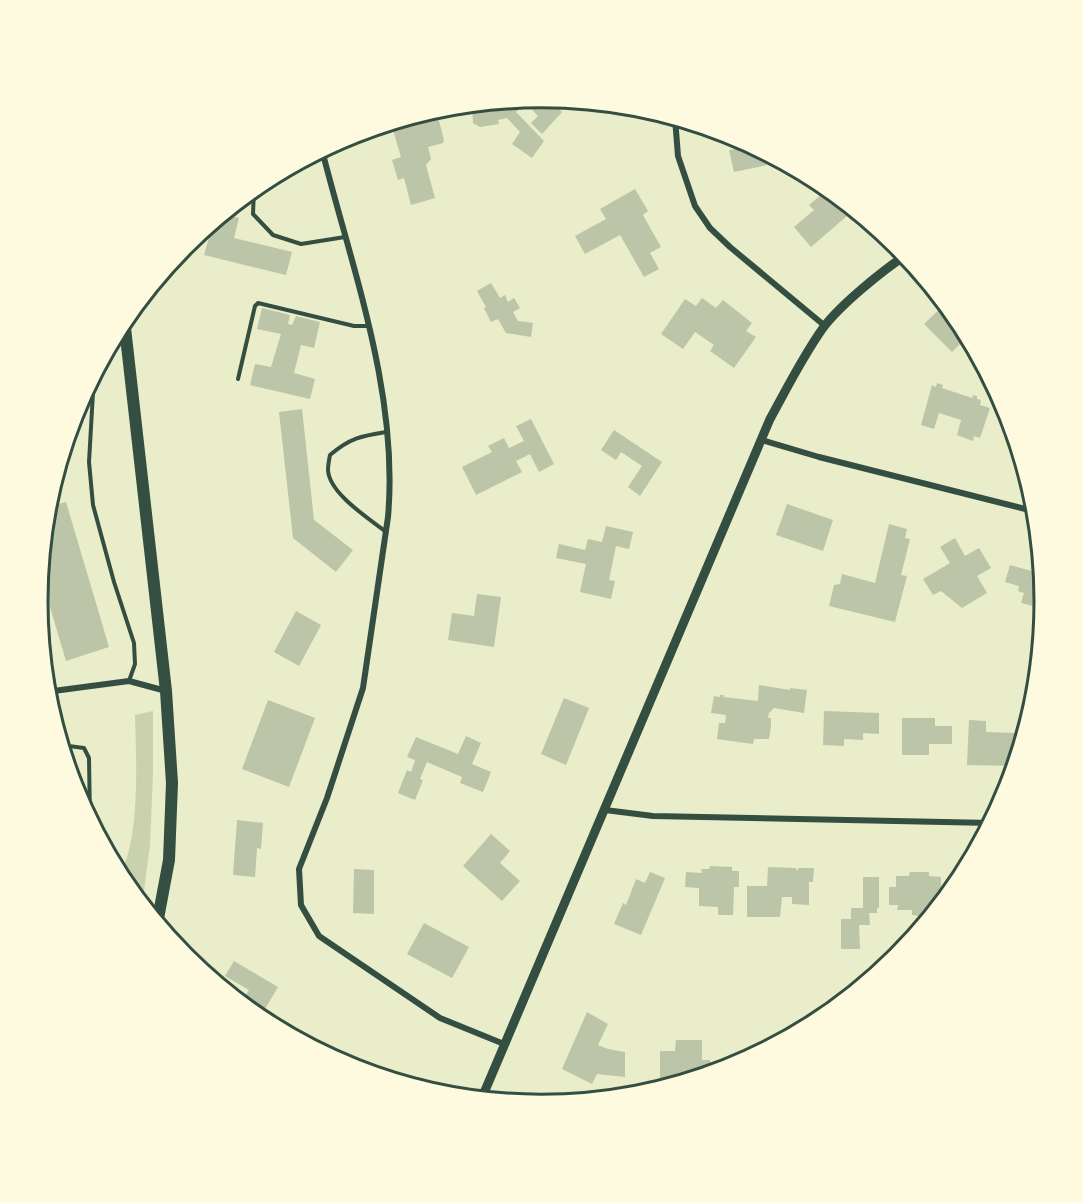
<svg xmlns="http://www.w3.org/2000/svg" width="1083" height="1203" font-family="Arial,sans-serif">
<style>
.green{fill:#cad2ad}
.building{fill:#bcc5a7}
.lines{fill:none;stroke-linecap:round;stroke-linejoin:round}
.service{stroke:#344e41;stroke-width:4}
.minor{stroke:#344e41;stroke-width:6}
.tertiary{stroke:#344e41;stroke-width:9}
.primary{stroke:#344e41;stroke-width:12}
.rim{fill:none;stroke:#344e41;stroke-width:3}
</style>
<rect width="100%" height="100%" fill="#e9edc9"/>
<path class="green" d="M 153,711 L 153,774 L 150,845 L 142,905 L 119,876 C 141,840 136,757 135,715 Z"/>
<g class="building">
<polygon points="542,98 547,98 562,112 542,134 531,123 538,116 526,103 516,112 544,141 532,158 512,144 520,132 507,118 498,120 499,124 480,127 473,123 472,105"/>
<polygon points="417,115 419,122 438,117 444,140 443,143 428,147 431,159 426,165 435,198 411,205 404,178 398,180 392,160 401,157 391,123"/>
<polygon points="733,136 764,152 767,165 734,172 729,150 736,149"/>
<polygon points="635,189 648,211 643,215 661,247 650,253 659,269 644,277 620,235 585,254 575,236 606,219 600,209"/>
<polygon points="828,189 860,214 852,221 847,216 811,247 794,227 814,210 809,205"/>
<polygon points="245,196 243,208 233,206"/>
<polygon points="223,214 239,218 234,238 292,252 286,275 204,255 213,223"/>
<polygon points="491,283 500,298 505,295 508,302 514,298 520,308 513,312 518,321 533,323 531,337 506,333 498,319 491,322 484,308 486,307 477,291"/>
<polygon points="702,298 716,308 723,300 752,323 746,331 756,337 734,368 710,351 714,345 695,332 683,349 661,334 685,299 696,306"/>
<polygon points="946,303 964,328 959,333 965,339 952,352 924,324"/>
<polygon points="262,308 290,315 288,324 292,325 296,316 320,322 314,348 301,345 294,373 315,379 310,399 250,385 255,364 271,367 281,334 257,329"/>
<polygon points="937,383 943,385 942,388 972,398 973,395 977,396 977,399 981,400 980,405 990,408 980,438 974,436 973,441 957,435 961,420 939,413 934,429 921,425 932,385 936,387"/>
<polygon points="302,409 314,520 353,550 336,572 293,538 279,412"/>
<polygon points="1010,416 1015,433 1006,431"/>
<polygon points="531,419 554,464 539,472 530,454 516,461 522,472 476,495 462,467 492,452 488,446 504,438 509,448 524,441 516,426"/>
<polygon points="614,430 662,462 640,496 628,487 642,466 621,452 616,460 601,450"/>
<polygon points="64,448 63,477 55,477"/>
<polygon points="66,502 109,647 66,661 40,573 47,507"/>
<polygon points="787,504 833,520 823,551 776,535"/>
<polygon points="889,524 907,529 905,538 910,539 901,575 907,576 895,622 829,606 834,585 840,584 842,574 875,583"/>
<polygon points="606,526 633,532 629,549 616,546 609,580 615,581 611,599 580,592 586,564 556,558 559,544 585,550 588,539 602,542"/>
<polygon points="955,538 965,556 979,548 991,568 977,576 987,593 962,608 941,591 933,595 923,579 950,563 940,547"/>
<polygon points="1010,565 1043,574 1045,609 1021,603 1024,593 1018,591 1019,586 1005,582"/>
<polygon points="477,594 501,597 494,647 448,640 452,613 474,616"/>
<polygon points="296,611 321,625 299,666 274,652"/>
<polygon points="759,685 790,690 790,688 807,690 804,713 774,708 769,713 768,718 771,718 771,726 769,739 754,739 753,744 717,739 719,723 725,723 726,715 711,713 714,696 720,697 720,695 724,695 723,697 758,701"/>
<polygon points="564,698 589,708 566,765 541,754"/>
<polygon points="268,700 315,718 289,787 242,769"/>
<polygon points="824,711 879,713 879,734 863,733 863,740 844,739 844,746 823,745"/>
<polygon points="902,718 935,718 935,726 952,726 952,744 929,744 929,755 902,755"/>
<polygon points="969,720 986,721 986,732 1016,733 1015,744 1022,744 1016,766 967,765"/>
<polygon points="466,736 481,743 472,764 491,772 483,792 460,783 462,777 427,762 420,779 423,780 415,800 398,793 407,770 411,772 415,760 407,757 416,737 458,754"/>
<polygon points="237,820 263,823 261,849 257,848 255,877 233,875"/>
<polygon points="491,834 510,851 500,863 520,881 502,901 463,866"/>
<polygon points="710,866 732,867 732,871 739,871 739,887 734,887 733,915 718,915 718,907 699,906 699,888 685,887 686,872 702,873 701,869 709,869"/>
<polygon points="768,867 796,868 796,870 798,870 798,868 814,868 813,882 809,882 809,905 792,904 792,897 782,897 780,917 747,917 747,886 767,886"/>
<polygon points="354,869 374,870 374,914 353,913"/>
<polygon points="650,872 665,878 641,935 614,924 623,903 626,905 636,879 645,883"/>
<polygon points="910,872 929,872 929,876 941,877 941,906 928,920 920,918 920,916 912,915 912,910 897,910 898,905 889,905 889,887 896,887 896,876 909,876"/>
<polygon points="863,877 879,877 879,908 877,908 877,913 869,913 870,925 859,925 860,949 841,949 841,919 851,919 851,908 863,908"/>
<polygon points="424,923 469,947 452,978 407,954"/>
<polygon points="234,961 278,987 259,1019 241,1003 249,990 225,976"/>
<polygon points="587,1012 608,1024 598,1045 608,1049 625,1052 625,1077 597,1074 592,1084 562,1069"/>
<polygon points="676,1040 702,1040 702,1060 710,1060 710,1074 686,1082 660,1081 660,1051 675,1051"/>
</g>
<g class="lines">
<g class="service">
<polyline points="254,189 253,214 273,235 301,244 345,237"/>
<polyline points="94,375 89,462 93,505 114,582 134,643 135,664 129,681"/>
<polyline points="238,379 255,306 258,303 354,326 369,326"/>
<path d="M 385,531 C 368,518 329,493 328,470 C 328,465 329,460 330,455 C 350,438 361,436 386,432"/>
<polyline points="61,745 84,748 89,758 90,820"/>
</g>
<g class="minor">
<polyline points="675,118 678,156 695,206 710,228 730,247 825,326"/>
<path d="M 322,150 C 352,269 399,393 388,517 L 363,688 L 327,798 L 299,869 L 301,905 L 319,936 L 440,1018 L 504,1044"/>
<polyline points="762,440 819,457 1037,512"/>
<polyline points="46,692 129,681 166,691"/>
<polyline points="605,810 653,816 992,823"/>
</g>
<path class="tertiary" d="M 481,1100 L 770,419 C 787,388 803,356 823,328 C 840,305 882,271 906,255"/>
<polyline class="primary" points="124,319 166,691 172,783 169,860 157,924"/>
</g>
<path d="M0 0H1083V1203H0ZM48 601a493 493 0 1 1 986 0a493 493 0 1 1-986 0Z" fill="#fefae0" fill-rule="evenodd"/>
<path class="rim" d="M48 601a493 493 0 1 1 986 0a493 493 0 1 1-986 0Z"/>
</svg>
